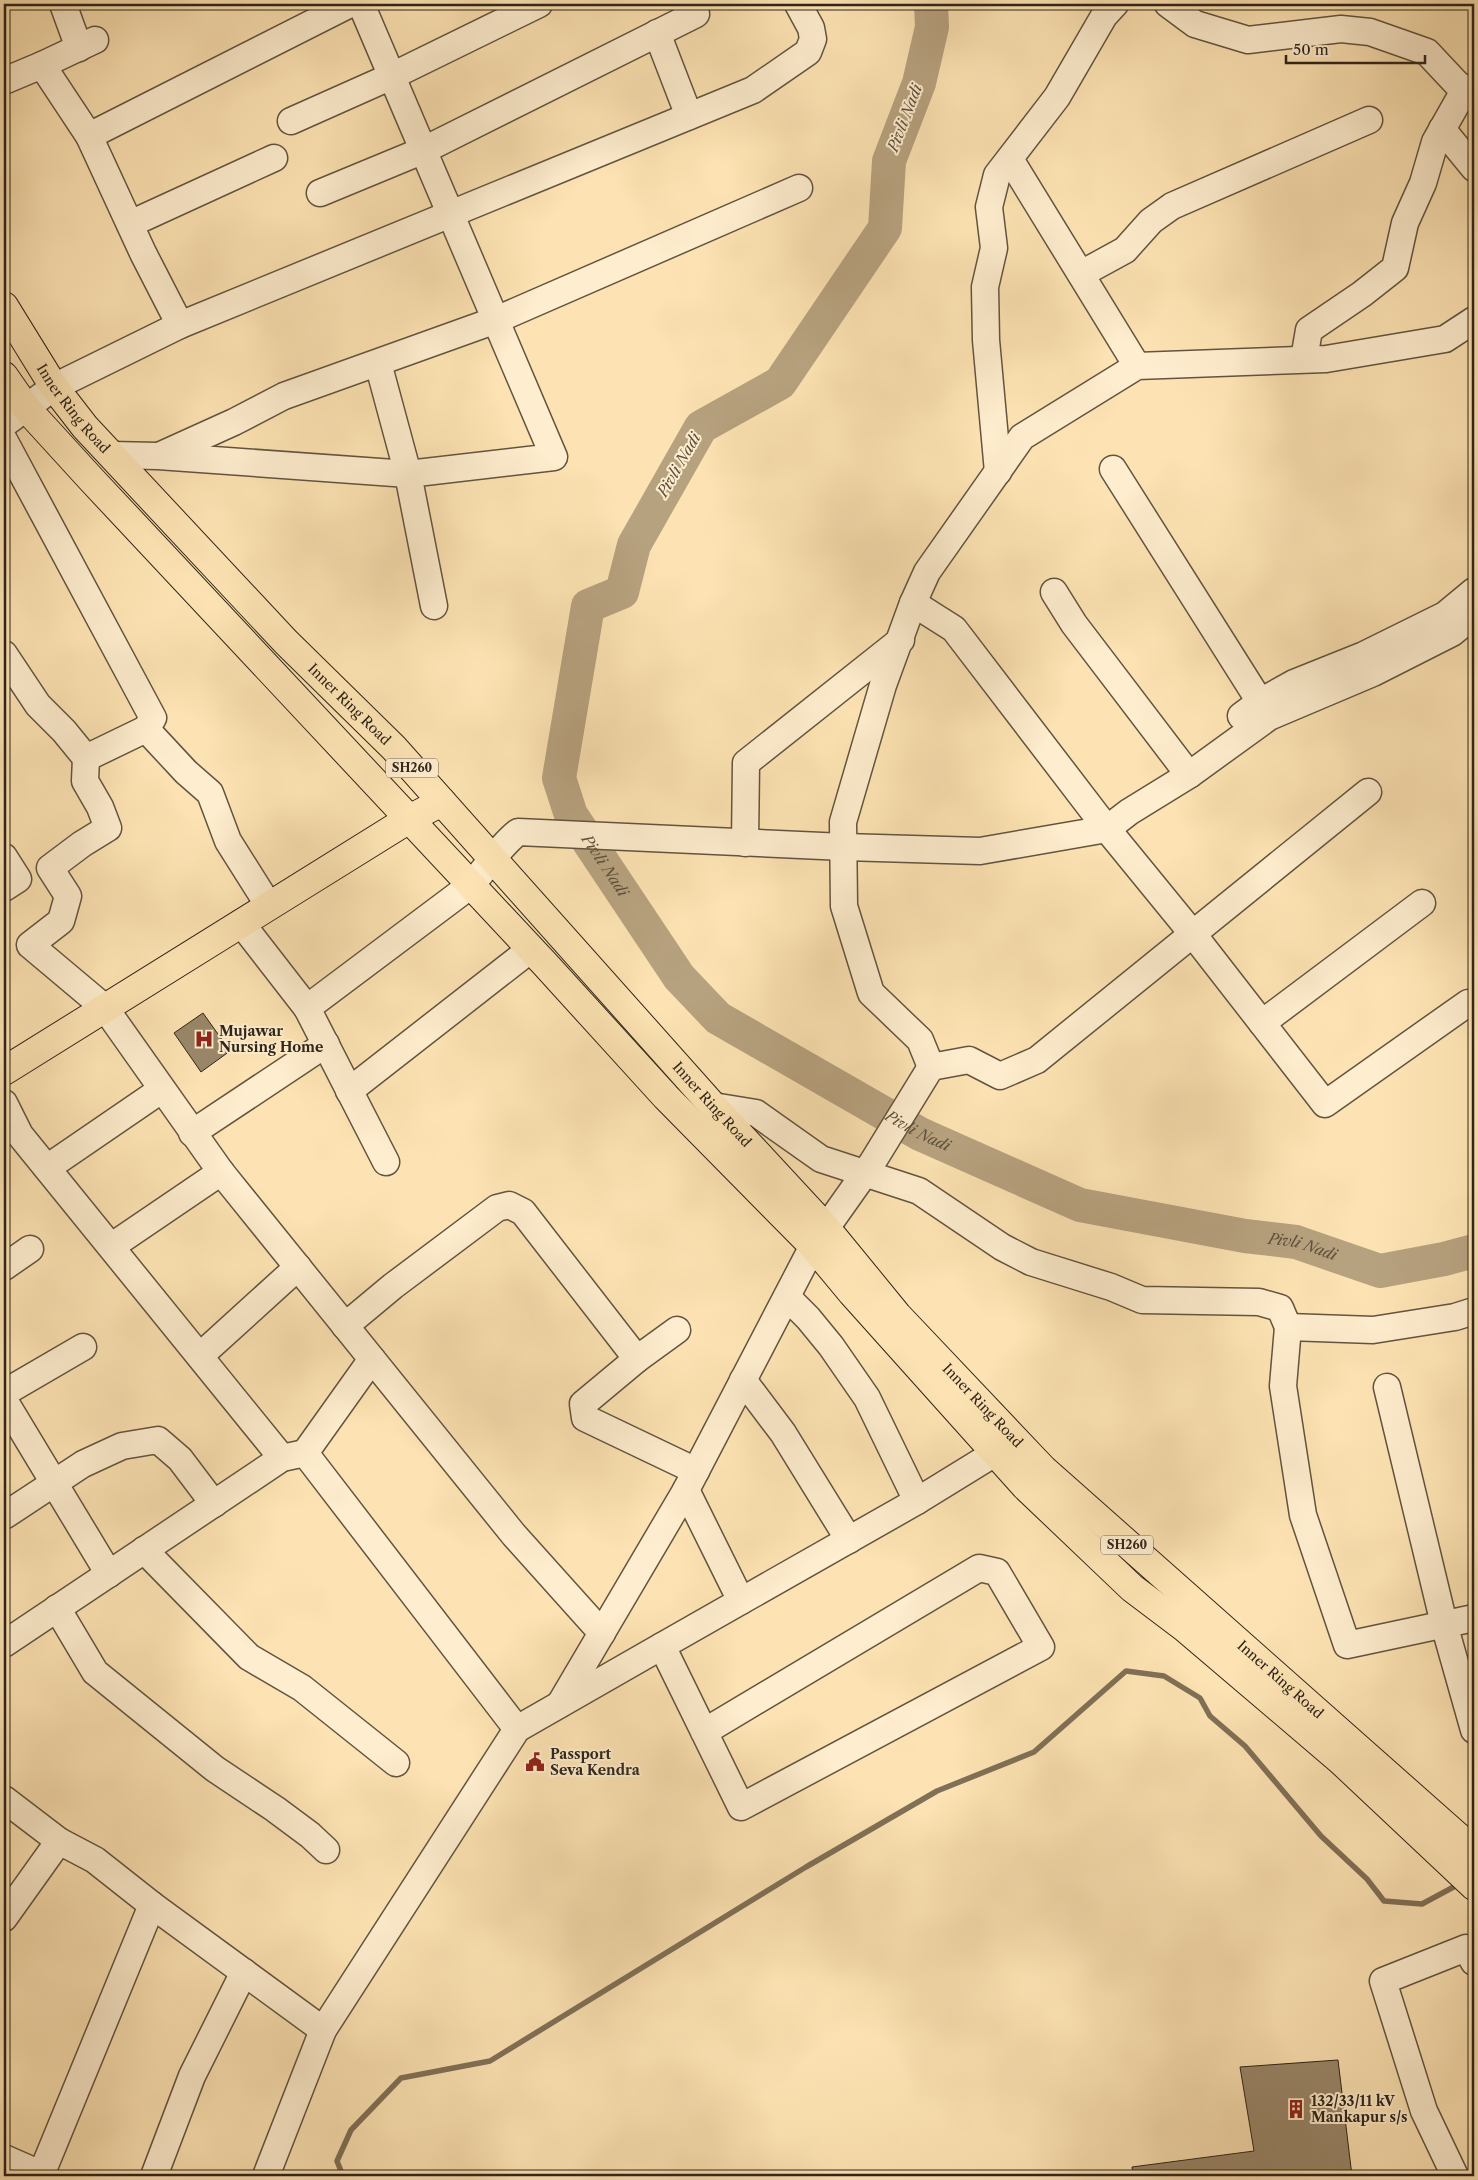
<svg xmlns="http://www.w3.org/2000/svg" width="1478" height="2180" font-family="'Libre Caslon Text',serif">
<style>
.lines{fill:none;stroke-linecap:round;stroke-linejoin:round}
.stream{stroke:#807057;stroke-width:5.5}
.river{stroke:#b7a27f;stroke-width:34}
.building{fill:#9a876a;stroke:#2e241a}
.minor-casing{stroke:#625440;stroke-width:29}
.major-casing{stroke:#2e241a;stroke-width:30}
.highway-casing{stroke:#2e241a;stroke-width:30}
.minor{stroke:#feedce;stroke-width:26}
.major{stroke:#fde3b3;stroke-width:28}
.highway{stroke:#fde3b3;stroke-width:28}
.labels{text-anchor:middle;stroke-width:4;stroke-linejoin:round;paint-order:stroke}
.shield{fill:#feedce;stroke:#6c6050;stroke-width:1}
.shield-label{font-size:12px;font-weight:bold;fill:#2e241a}
.street-label{font-size:14px;fill:#2e241a;stroke:#feedce}
.poi-label{font-size:14px;font-weight:bold;fill:#2e241a;stroke:#feedce;text-anchor:start}
.water-label{font-size:15px;font-style:italic;fill:#5e503d;stroke:#feedce}
</style>
<rect width="100%" height="100%" fill="#fde3b3"/>
<filter id="stains"><feTurbulence type="fractalNoise" baseFrequency=".004" numOctaves="4"/><feColorMatrix values="0 0 0 0 .2 0 0 0 0 .09 0 0 0 0 .02 0 0 0 .5 -.17"/></filter>
<radialGradient id="worn" r=".72"><stop offset=".6" stop-color="#630" stop-opacity="0"/><stop offset="1" stop-color="#630" stop-opacity=".3"/></radialGradient>
<g class="lines">
<polyline class="stream" points="343,2176 337,2161 351,2130 401,2078 490,2061 806,1867 937,1791 1034,1752 1126,1671 1164,1676 1200,1698 1210,1716 1245,1746 1321,1836 1367,1879 1384,1901 1422,1904 1461,1883"/>
<path class="river" id="s1" d="M 931,4 L 932,27 L 919,83 L 889,161 L 885,228 L 780,383 L 701,427 L 634,545 L 622,592 L 588,606 L 559,778 L 571,815 L 679,977 L 718,1018 L 920,1134 L 1080,1205 L 1245,1236 L 1296,1242 L 1380,1271 L 1444,1259 L 1474,1251"/>
</g>
<g class="building">
<polygon points="203,1013 230,1051 201,1072 174,1033"/>
<polygon points="1338,2060 1352,2176 1133,2176 1132,2167 1254,2151 1240,2067"/>
</g>
<g class="lines">
<g class="minor-casing">
<g id="minor">
<polyline points="63,4 79,48"/>
<polyline points="1168,4 1195,24 1248,40 1341,29 1370,32 1427,52 1457,84 1474,95"/>
<polyline points="657,33 689,116"/>
<polyline points="42,65 95,40"/>
<polyline points="4,81 42,65 89,136 143,253 180,325"/>
<polyline points="291,121 392,76 539,4"/>
<polyline points="1442,129 1474,168"/>
<polyline points="89,136 350,4"/>
<polyline points="1010,159 1137,366"/>
<polyline points="320,193 424,150 696,14"/>
<polyline points="130,224 274,158"/>
<polyline points="1081,274 1125,250 1151,221 1172,206 1369,120"/>
<polyline points="1304,359 1309,330 1362,294 1395,268 1405,223 1423,183 1435,142 1465,89"/>
<polyline points="378,363 408,474 434,606"/>
<polyline points="4,424 54,387 180,325 753,90 808,52 813,39 811,28 798,4"/>
<polyline points="4,440 153,718 146,729"/>
<polyline points="111,455 158,456 408,474 554,457 361,4"/>
<polyline points="161,455 234,422 284,396 496,320 799,188"/>
<polyline points="1113,469 1269,716"/>
<polyline points="998,472 986,340 985,287 994,248 989,207 997,175 1057,97 1104,16 1115,4"/>
<polyline points="1054,592 1074,624 1189,775"/>
<polyline points="913,603 954,629 1107,829 1192,933 1325,1104 1468,1003"/>
<polyline points="4,654 38,705 64,731 86,758 146,729 186,772 210,793 228,841 269,906"/>
<polyline points="1241,716 1260,702 1294,683 1364,655 1445,615 1474,591"/>
<polyline points="86,758 85,781 100,807 108,828 82,844 50,868 68,896 61,921 30,945 105,1008 221,1172 514,1535 602,1633"/>
<polyline points="745,843 746,763 901,640"/>
<polyline points="4,857 18,879 4,888"/>
<polyline points="241,923 307,1008"/>
<polyline points="1262,1023 1422,903"/>
<polyline points="931,1067 920,1040 871,993 844,906 843,822 883,685 913,603 927,572 1022,437 1137,366 1326,359 1445,339 1474,320"/>
<polyline points="349,1091 531,949"/>
<polyline points="4,1103 20,1135 282,1458"/>
<polyline points="713,1106 756,1113 821,1159 919,1191 1002,1247 1031,1262 1111,1287 1142,1300 1259,1302 1280,1308 1288,1327 1283,1386 1303,1515 1347,1645 1474,1618"/>
<polyline points="192,1133 326,1044"/>
<path d="M 386,1162 L 307,1008 L 471,885 C 487,867 500,846 518,832 L 844,847 L 980,851 L 1107,829 L 1129,812 L 1189,775 L 1269,717 L 1373,673 L 1452,633 L 1474,615"/>
<polyline points="47,1168 161,1090"/>
<polyline points="826,1228 872,1163 931,1067 969,1060 1000,1076 1037,1060 1368,792"/>
<polyline points="112,1246 221,1172"/>
<polyline points="4,1267 30,1249"/>
<polyline points="787,1297 808,1318 831,1346 867,1398 917,1501"/>
<polyline points="345,1326 393,1286 497,1208 509,1205 523,1212 637,1359 677,1330"/>
<polyline points="1288,1327 1373,1330 1455,1317 1474,1311"/>
<polyline points="200,1356 298,1267"/>
<polyline points="637,1359 583,1404 585,1418 696,1471"/>
<polyline points="743,1380 783,1433 849,1540"/>
<polyline points="1387,1387 1444,1624 1474,1730"/>
<polyline points="4,1393 83,1347"/>
<polyline points="4,1400 109,1574"/>
<polyline points="305,1453 372,1359"/>
<polyline points="4,1516 83,1464 122,1446 158,1440 180,1459 214,1504"/>
<polyline points="144,1550 249,1657 302,1688 396,1763"/>
<polyline points="741,1601 917,1501 995,1453 1012,1438"/>
<polyline points="57,1608 95,1672 215,1769 275,1809 310,1835 326,1850"/>
<polyline points="4,1644 282,1458 305,1453 517,1729"/>
<polyline points="662,1646 741,1601 686,1490"/>
<polyline points="560,1704 686,1490 813,1246"/>
<polyline points="4,1799 59,1841 95,1860 152,1905 323,2030"/>
<polyline points="4,1918 59,1841"/>
<polyline points="4,2158 45,2176"/>
<polyline points="41,2175 152,1905"/>
<polyline points="154,2176 192,2076 244,1972"/>
<polyline points="266,2176 323,2030 517,1729 662,1646 741,1807 1041,1647 997,1572 979,1568 704,1732"/>
<polyline points="1455,2176 1424,2111 1383,1981 1466,1948 1474,1962"/>
</g>
</g>
<g class="major-casing">
<polyline id="major" points="4,1071 409,819 442,802"/>
</g>
<g class="highway-casing">
<g id="highway">
<path id="s2" d="M 4,306 L 54,387 L 85,427 L 286,642 L 394,748 L 713,1106 L 826,1228 L 898,1316 L 1043,1469 L 1474,1851"/>
<polyline points="4,376 27,409 90,478 545,964 666,1097 813,1246 852,1293 1025,1486 1132,1588 1185,1628 1340,1760 1474,1886"/>
</g>
</g>
<use href="#minor" class="minor"/>
<use href="#major" class="major"/>
<use href="#highway" class="highway"/>
</g>
<defs>
<g id="hospital-bare" transform="scale(1.5)"><path d="M-5-5h3v3.5h4V-5h3V5h-3V1.5h-4V5h-3Z" fill="#8f2418" stroke="#feedce" stroke-width="2.5" paint-order="stroke"/></g>
<g id="civic-bare" transform="scale(1.5)"><path d="M-.6-6.5H3V-4.5H.6V-3L4-1V1h2V6H-6V1h2V-1L-.6-3ZM-1.2 2.5V6h2.4V2.5Z" fill="#8f2418" stroke="#feedce" stroke-width="2.5" paint-order="stroke"/></g>
<g id="building-bare" transform="scale(1.5)"><path d="M-4-6H4V6H1V3H-1V6H-4ZM-2.5-4.3h1.7v1.8h-1.7ZM.8-4.3h1.7v1.8H.8ZM-2.5-1h1.7V.8h-1.7ZM.8-1h1.7V.8H.8Z" fill="#8f2418" stroke="#feedce" stroke-width="2.5" paint-order="stroke"/></g>
</defs>
<g fill-rule="evenodd">
<use href="#hospital-bare" x="204" y="1039"/>
<use href="#civic-bare" x="535" y="1762"/>
<use href="#building-bare" x="1296" y="2109"/>
</g>
<g class="labels">
<g class="shield">
<rect x="386" y="758.5" width="52" height="19" rx="4"/>
<rect x="1101" y="1535.5" width="52" height="19" rx="4"/>
</g>
<g class="shield-label">
<text x="412" y="772">SH260</text>
<text x="1127" y="1549">SH260</text>
</g>
<g class="street-label">
<text dy="5" stroke="none"><textPath href="#s2" startOffset="124">Inner Ring Road</textPath></text>
<text dy="5" stroke="none"><textPath href="#s2" startOffset="529">Inner Ring Road</textPath></text>
<text dy="5" stroke="none"><textPath href="#s2" startOffset="1069">Inner Ring Road</textPath></text>
<text dy="5" stroke="none"><textPath href="#s2" startOffset="1474">Inner Ring Road</textPath></text>
<text dy="5" stroke="none"><textPath href="#s2" startOffset="1879">Inner Ring Road</textPath></text>
</g>
<g class="poi-label">
<text x="219" y="1036">Mujawar<tspan x="219" dy="16">Nursing Home</tspan></text>
<text x="550" y="1759">Passport<tspan x="550" dy="16">Seva Kendra</tspan></text>
<text x="1311" y="2106">132/33/11 kV<tspan x="1311" dy="16">Mankapur s/s</tspan></text>
</g>
<g class="water-label">
<text transform="translate(905 118) rotate(-69)" y="5">Pivli Nadi</text>
<text transform="translate(679 465) rotate(-60)" y="5">Pivli Nadi</text>
<text dy="5" stroke="none"><textPath href="#s1" startOffset="1004">Pivli Nadi</textPath></text>
<text dy="5" stroke="none"><textPath href="#s1" startOffset="1424">Pivli Nadi</textPath></text>
<text dy="5" stroke="none"><textPath href="#s1" startOffset="1829">Pivli Nadi</textPath></text>
</g>
</g>
<rect width="1478" height="2180" fill="none" stroke="#fde3b3" stroke-width="20"/>
<rect x="5" y="5" width="1468" height="2170" fill="none" stroke="#2e241a" stroke-width="2.5"/>
<rect x="10" y="10" width="1458" height="2160" fill="none" stroke="#2e241a"/>
<path d="M1286 55v8h139v-8" fill="none" stroke="#2e241a" stroke-width="2.5"/>
<text x="1293" y="55" font-size="15" fill="#2e241a" stroke="#feedce" stroke-width="4" paint-order="stroke">50 m</text>
<rect width="100%" height="100%" filter="url(#stains)"/>
<rect width="100%" height="100%" fill="url(#worn)"/>
</svg>
